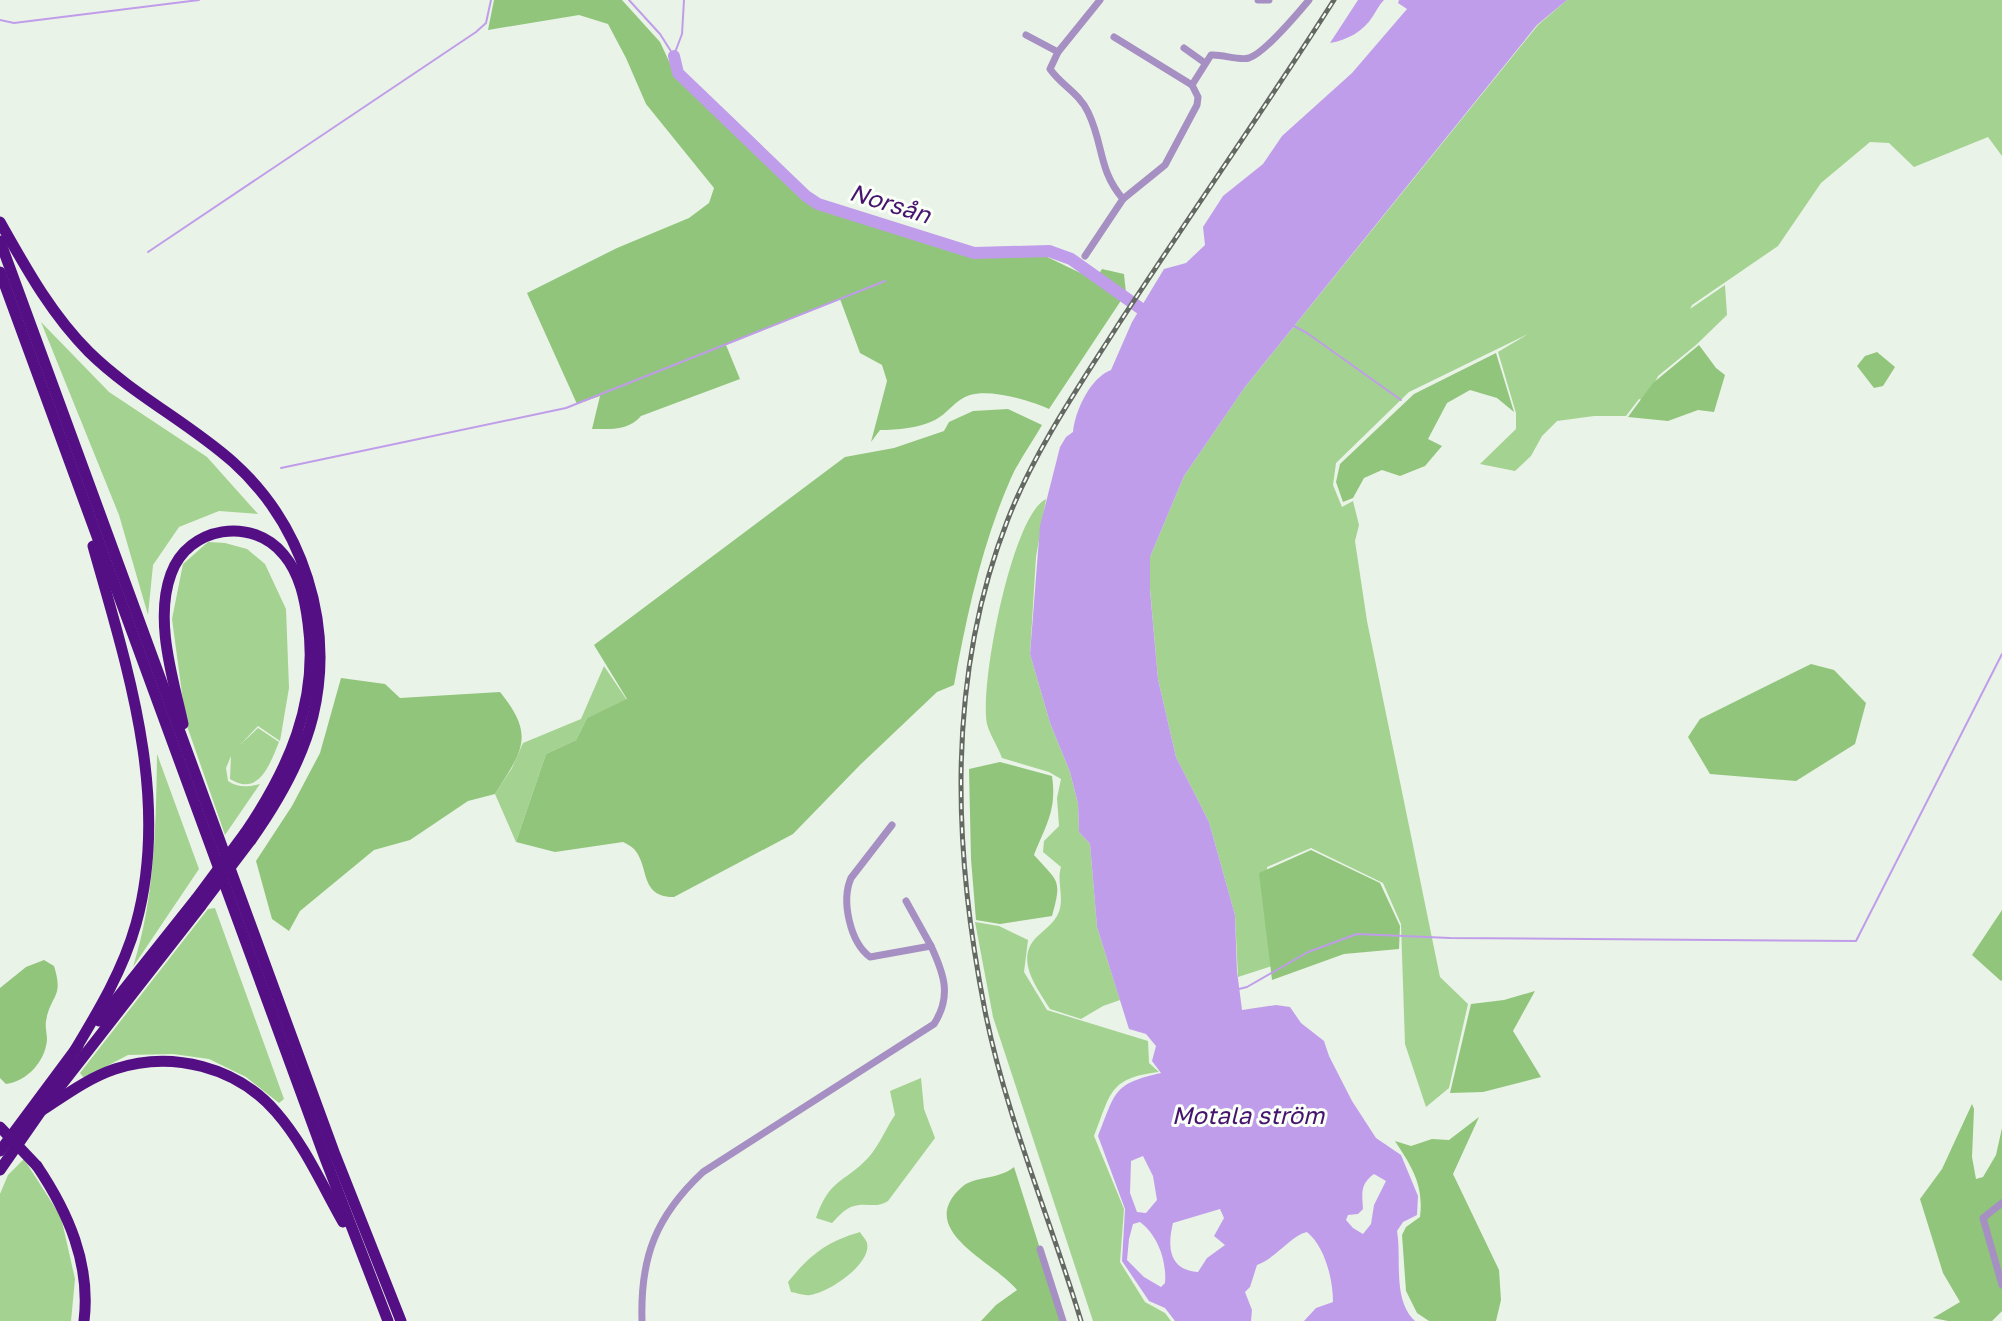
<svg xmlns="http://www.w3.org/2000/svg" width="2002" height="1321" font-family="'Golos Text',sans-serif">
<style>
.green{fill:#a4d291}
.forest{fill:#91c57b}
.water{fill:#c09dea;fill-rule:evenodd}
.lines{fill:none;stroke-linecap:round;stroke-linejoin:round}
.stream{stroke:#c09dea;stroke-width:2}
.river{stroke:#c09dea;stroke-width:12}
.minor{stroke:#a68fc2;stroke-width:7}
.highway{stroke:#540f85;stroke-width:11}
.rail-casing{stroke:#646963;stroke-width:5}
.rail{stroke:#fafff8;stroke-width:2;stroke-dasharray:6;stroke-linecap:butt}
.highway-bridge{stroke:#540f85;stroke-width:11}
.labels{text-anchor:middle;stroke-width:6;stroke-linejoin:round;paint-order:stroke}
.water-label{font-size:24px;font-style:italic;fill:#46136e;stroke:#fafff8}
</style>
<rect width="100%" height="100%" fill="#eaf3e7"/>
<g class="green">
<polygon points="1567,0 2002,0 2002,156 1988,137 1914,167 1889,143 1870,142 1821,183 1778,246 1692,305 1690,309 1725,285 1727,315 1696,345 1658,376 1646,401 1639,399 1626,416 1594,416 1557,421 1542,436 1531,456 1515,471 1480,464 1516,429 1516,413 1498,352 1528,334 1409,392 1336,463 1333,485 1342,507 1353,501 1359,525 1355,541 1367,621 1440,977 1468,1004 1449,1088 1426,1107 1405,1044 1401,924 1383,883 1311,848 1267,867 1272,966 1238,977 1235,915 1209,822 1176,757 1158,679 1150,589 1150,557 1184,476 1245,387 1538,25"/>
<polygon points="41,322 109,392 207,457 258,514 219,511 179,527 153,565 148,615 119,515"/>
<path d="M 1046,499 L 1036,557 L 1030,654 L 1050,723 L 1070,772 L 1078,804 L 1079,832 L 1090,844 L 1097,927 L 1120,1000 L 1103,1006 L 1081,1019 L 1050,1009 C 1038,989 1016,962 1034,940 C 1041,932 1052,925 1057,916 C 1066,900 1056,883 1061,867 L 1043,852 L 1044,841 L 1059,826 L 1057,798 L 1061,779 L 1049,772 L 1002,758 C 998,747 990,735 987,724 C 979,686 1012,515 1046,499 Z"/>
<path d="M 208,542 L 225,543 L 247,549 L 265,564 L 286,609 L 289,688 L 280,741 L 258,726 L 241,744 L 258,728 L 279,742 C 270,764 259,797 230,779 L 231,756 L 226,768 L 228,781 C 238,788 248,787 260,784 L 225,835 L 186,723 L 172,619 L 183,564 Z"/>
<polygon points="604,666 627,700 587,718 576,740 546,754 516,842 495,794 512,768 523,743 581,719"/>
<path d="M 157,754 L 199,869 L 133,967 C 155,897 156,826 157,754 Z"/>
<polygon points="215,908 284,1099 279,1103 246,1077 209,1059 173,1054 128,1055 84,1078 80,1073 208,909"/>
<path d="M 975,922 L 999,926 L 1028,940 L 1024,972 L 1047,1010 L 1148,1041 L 1149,1063 L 1159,1072 C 1108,1078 1111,1094 1094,1136 L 1124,1209 L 1120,1262 L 1145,1302 L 1165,1313 L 1171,1321 L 1093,1321 L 993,1017 Z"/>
<path d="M 921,1078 L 924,1109 L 935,1138 L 888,1201 C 876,1209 867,1202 854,1206 C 845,1208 838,1217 832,1223 L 816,1218 C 830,1178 843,1184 868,1158 C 879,1146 886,1128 895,1115 L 890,1091 Z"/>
<polygon points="24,1159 61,1217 75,1279 71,1321 0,1321 0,1194 8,1175"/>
<path d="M 860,1232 C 862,1236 866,1239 867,1243 C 872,1264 828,1293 810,1295 C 805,1296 797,1293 791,1292 L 788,1282 C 810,1255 826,1242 860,1232 Z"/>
</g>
<g class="forest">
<path d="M 494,0 L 622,0 L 660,42 L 675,74 L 795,192 L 819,209 L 971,256 L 990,258 L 1041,254 L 1095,280 L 1102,269 L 1124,274 L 1126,293 L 1049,409 C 1029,400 991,389 970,395 C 956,399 947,414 935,420 C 919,428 897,430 880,430 L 871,442 L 887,381 L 882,365 L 860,353 L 840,299 L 726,345 L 740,379 L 641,416 C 628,431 611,429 592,429 L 600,396 L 577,404 L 527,293 L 617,248 L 689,218 L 709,203 L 714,188 L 646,104 L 626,58 L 608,24 L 579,15 L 488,30 Z"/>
<polygon points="1699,345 1716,368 1725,375 1714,412 1698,410 1668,421 1628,417 1653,383"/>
<polygon points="1877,352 1895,367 1883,386 1874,388 1857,366 1865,356"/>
<polygon points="1496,353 1514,412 1497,398 1470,390 1447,403 1428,439 1442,446 1425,466 1400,476 1382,470 1364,478 1353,498 1343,502 1336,482 1340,464 1414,394"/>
<path d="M 1008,409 L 1042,425 C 1032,443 1019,460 1011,478 C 982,544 967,614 954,685 L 937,692 L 860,765 L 793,834 L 674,897 C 639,897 650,867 634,849 C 631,846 627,844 623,842 L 555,852 L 516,842 L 546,754 L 576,740 L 587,718 L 627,699 L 594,645 L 845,457 L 894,448 L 944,431 L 949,422 L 973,411 Z"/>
<polygon points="1811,664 1834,670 1866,703 1855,744 1796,781 1710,774 1688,737 1700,719"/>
<path d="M 341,678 L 385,684 L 400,698 L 500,692 C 536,736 522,751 495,794 L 468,801 L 410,840 L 374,850 L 300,911 L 289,931 L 272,919 L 256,861 L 292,806 L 320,753 Z"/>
<path d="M 1000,762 L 1052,776 C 1057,810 1046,825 1034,855 C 1059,883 1062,879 1052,916 L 1000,924 L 976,920 L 971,859 L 969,769 Z"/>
<polygon points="1311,850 1380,883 1400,926 1399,949 1344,954 1272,980 1259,873"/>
<polygon points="2002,910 2002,980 2001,981 1972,955"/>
<path d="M 44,960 L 54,966 C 64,998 51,994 46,1021 C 45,1027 47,1034 47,1040 C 45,1062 27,1081 6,1084 L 0,1078 L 0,988 L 26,967 Z"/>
<polygon points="1535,991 1513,1031 1541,1077 1483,1092 1450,1093 1471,1004 1504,1000"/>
<polygon points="1972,1104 1974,1109 1972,1157 1976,1179 1983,1177 1996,1155 2002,1128 2002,1311 1992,1321 1948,1321 1933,1318 1960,1302 1943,1273 1920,1199 1942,1169"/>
<path d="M 1479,1117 L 1453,1174 L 1499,1270 L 1501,1300 L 1496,1321 L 1429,1321 L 1417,1313 L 1406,1291 L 1402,1235 L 1406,1227 L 1420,1217 C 1424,1185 1412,1167 1395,1141 L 1411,1146 L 1432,1139 L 1449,1140 Z"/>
<path d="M 1014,1167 L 1063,1321 L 981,1321 L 996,1305 L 1017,1290 C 995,1262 913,1230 962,1187 C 974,1176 998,1180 1014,1167 Z"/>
</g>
<g class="water">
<path d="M 1358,0 L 1384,0 C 1379,5 1377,10 1373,16 C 1363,32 1347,40 1330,43 Z"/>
<path d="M 1399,0 L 1567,0 L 1537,25 L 1245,387 L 1184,476 L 1150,557 L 1150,590 L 1158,679 L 1176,757 L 1209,822 L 1235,915 L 1237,971 L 1242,1010 L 1276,1005 L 1290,1007 L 1301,1023 L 1324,1041 L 1329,1056 L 1352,1101 L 1376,1138 L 1401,1155 L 1418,1196 L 1417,1215 L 1403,1222 L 1397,1231 C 1402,1260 1392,1299 1415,1321 L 1304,1321 L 1316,1308 L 1333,1302 C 1333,1279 1325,1247 1307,1232 C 1290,1236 1279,1256 1257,1265 L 1250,1287 L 1245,1292 L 1252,1310 L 1251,1321 L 1175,1321 L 1165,1308 L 1149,1301 L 1122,1261 L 1125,1209 L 1098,1136 C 1116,1092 1112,1084 1161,1073 L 1152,1061 L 1156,1046 L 1146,1034 L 1129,1029 L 1097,927 L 1090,844 L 1079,832 L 1078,804 L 1070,772 L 1050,723 L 1030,654 L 1040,526 L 1060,447 L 1066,437 L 1073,432 C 1075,411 1090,378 1111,370 L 1132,322 L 1164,269 L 1186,263 L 1205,245 L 1203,227 L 1223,196 L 1263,164 L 1282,136 L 1352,73 L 1407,9 L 1398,3 ZM 1143,1156 L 1153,1176 L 1157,1200 L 1146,1213 L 1137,1212 L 1130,1193 L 1131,1161 ZM 1374,1174 L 1386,1181 L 1374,1205 L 1371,1224 L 1363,1234 L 1353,1228 L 1346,1220 L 1348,1215 L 1358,1214 L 1363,1209 C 1362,1193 1360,1184 1374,1174 ZM 1220,1209 L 1224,1218 L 1214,1236 L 1225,1245 L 1207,1258 L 1198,1272 C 1169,1270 1167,1247 1173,1223 ZM 1140,1222 C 1158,1235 1167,1262 1165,1283 L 1161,1287 L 1144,1277 L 1127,1260 L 1129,1239 L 1133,1224 Z"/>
</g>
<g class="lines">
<g class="stream">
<polyline points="629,0 660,34 674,56"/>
<polyline points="0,20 14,23 199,0"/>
<polyline points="674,55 682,34 684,0"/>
<polyline points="148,252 476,32 486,23 491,0"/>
<polyline points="1294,326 1307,333 1401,400"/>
<polyline points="281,468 566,408 885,281"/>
<polyline points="1239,989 1247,987 1308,952 1357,934 1450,938 1856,941 2002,654"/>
</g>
<polyline class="river" points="674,56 678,73 806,196 818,204 974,253 1049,251 1071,259 1140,308"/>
<g class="minor">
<path d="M 1100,0 L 1058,52 L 1050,69 C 1061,85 1079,93 1088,112 C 1104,145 1098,170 1123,199"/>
<polyline points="1258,0 1269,0"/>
<polyline points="1026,35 1058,52"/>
<polyline points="1114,37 1192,85"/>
<polyline points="1184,48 1205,63"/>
<path d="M 1192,85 L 1211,55 C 1223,54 1238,61 1249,58 C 1265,53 1298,13 1309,0"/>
<polyline points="1085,256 1123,199 1165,165 1197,105 1198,97 1192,85"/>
<path d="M 892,825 L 851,878 C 841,901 850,942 870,957 L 931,946 L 906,901"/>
<polyline points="2002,1203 1983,1218 2002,1285"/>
<polyline points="1040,1249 1063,1321"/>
<path d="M 642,1321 C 640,1257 656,1216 703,1172 L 934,1024 C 952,996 944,974 931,946"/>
</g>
<g class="highway">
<path d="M 0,222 C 26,268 51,314 89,352 C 133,395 188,422 233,462 C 303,525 335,624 313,716 C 302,761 278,802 251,840"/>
<polyline points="0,241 334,1152 401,1321"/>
<polyline points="0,272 325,1158 388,1321"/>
<path d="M 183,724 C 173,678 154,620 171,574 C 188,526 253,516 284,555 C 300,574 305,600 308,623 C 319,702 288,770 245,833"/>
<polyline points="99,1021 196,899"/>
<path d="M 75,1050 C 99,1010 123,970 136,924 C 171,798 127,667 93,546"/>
<path d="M 41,1111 C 64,1096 88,1078 115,1069 C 172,1050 237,1067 276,1112 C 304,1144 322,1185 343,1222"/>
<polyline points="0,1151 78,1046"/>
<path d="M 37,1166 C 68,1212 91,1264 84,1321"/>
<polyline points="0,1170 41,1111 201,906"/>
</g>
<g class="rail-casing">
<path id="rail" d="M 1081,1321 C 1050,1218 1006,1116 985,1011 C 953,849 946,676 1008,519 C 1035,450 1078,388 1118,325 C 1189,216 1264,110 1334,0"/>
</g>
<use href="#rail" class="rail"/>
<g class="highway-bridge">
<polyline points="196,899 245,833"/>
<polyline points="201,906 251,840"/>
<polyline points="0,1127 37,1166"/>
</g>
</g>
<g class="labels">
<g class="water-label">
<text transform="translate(890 204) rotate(17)" y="8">Norsån</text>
<text x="1248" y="1124">Motala ström</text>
</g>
</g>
</svg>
